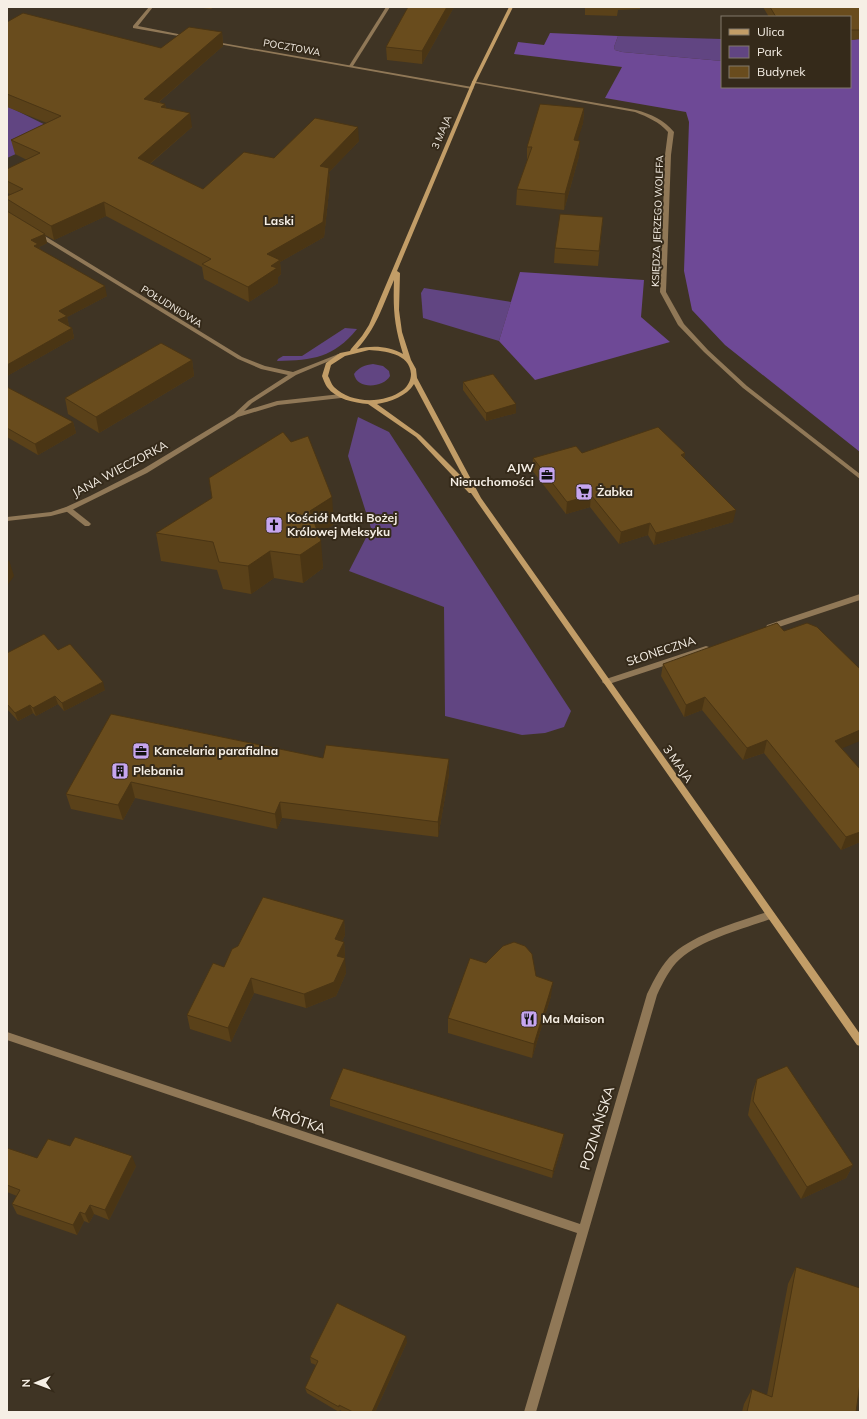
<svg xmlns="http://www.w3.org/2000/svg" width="867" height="1419" font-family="Mulish,sans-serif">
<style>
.green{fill:#614582}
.forest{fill:#6e4996}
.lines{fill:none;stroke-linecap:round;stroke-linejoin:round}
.lane{fill:#907857;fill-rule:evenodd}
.street{fill:#907857;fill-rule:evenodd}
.secondary{fill:#c29d67;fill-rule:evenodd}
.wall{fill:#5a4119}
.shaded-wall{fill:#4a3514}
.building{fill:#694c1d;stroke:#4a3514}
.labels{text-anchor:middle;stroke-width:4;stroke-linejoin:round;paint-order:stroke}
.far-street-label{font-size:10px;fill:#f6efe5;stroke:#352a1a}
.far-quarter-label{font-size:12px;font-weight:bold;fill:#f6efe5;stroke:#352a1a}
.poi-label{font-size:12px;font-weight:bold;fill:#f6efe5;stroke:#352a1a;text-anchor:start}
.street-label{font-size:12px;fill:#f6efe5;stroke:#352a1a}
.near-street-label{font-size:14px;fill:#f6efe5;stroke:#352a1a}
</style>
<rect width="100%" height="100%" fill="#3f3424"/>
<g class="green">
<polygon points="618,36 722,39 722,61 622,52 615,50 614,47"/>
<polygon points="7,106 62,133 7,158"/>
<polygon points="424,288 511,302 499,341 423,318 421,293"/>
<path d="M 345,328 L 357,329 C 333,358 314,360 277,361 L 278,359 L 283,356 L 302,356 Z"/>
<path d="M 373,364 L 383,366 L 389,371 L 390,376 C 383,388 357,390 354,374 C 359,367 365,365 373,364 Z"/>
<polygon points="358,417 389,432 571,711 564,727 545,733 522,735 445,716 444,607 349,571 371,528 348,456"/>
</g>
<g class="forest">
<polygon points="550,33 618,36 614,47 615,50 622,52 722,61 722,87 850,87 850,40 860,39 860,452 725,345 692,310 684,271 689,122 686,112 605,98 622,67 514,54 518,42 544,45"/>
<polygon points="520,272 644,280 641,317 670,342 535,380 499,341"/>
</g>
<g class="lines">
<g class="lane">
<polygon points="386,7 390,7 353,66 349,67 349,66"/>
<polygon points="66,507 70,507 89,522 91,524 89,526 85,526 66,511 65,509"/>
</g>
<g class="street">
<polygon points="149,7 153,7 138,26 188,36 190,37 190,38 133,28 133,26"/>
<polygon points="211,41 472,87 474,88 472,89 213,43 211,42"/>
<path d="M 472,81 L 636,110 C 651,114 664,120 674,132 L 671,155 L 666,292 L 684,324 L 708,350 L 747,386 L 860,474 L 860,479 L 743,388 L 704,352 L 678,325 L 660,292 L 665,155 L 668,132 C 659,122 648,117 635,112 L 474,83 L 472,82 Z"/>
<polygon points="36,233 40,233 242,357 265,366 293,372 336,355 338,354 341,356 296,375 252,403 244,411 277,401 341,394 344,396 341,398 278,405 238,417 147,473 70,511 51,516 7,521 7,517 51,512 66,507 90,496 143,469 234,414 248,401 288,375 261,369 238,359 36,235"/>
<polygon points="860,594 860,600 770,630 766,627 767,625"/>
<polygon points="706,646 709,647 710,649 709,651 606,685 602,682 603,680"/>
<path d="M 770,911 L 773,912 L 775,915 L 773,918 C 744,929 704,938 680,959 C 670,968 663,982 657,995 L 536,1412 L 524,1412 L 577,1233 L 7,1040 L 7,1032 L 580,1224 L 647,994 C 654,980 662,963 674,953 C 697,933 741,921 770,911 Z"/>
</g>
<path class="secondary" d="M 509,7 L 513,7 L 476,82 L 397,271 L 400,273 L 399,310 L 402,332 L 411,360 L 416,369 L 417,378 L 481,498 L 860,1034 L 860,1046 L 857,1045 L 471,493 L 469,493 L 416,437 L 368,404 C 354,403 336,399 327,387 C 325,384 323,379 322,376 L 326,363 L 340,353 L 350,351 L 351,349 L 362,336 L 369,325 L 472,82 ZM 394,280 C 393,309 394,325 403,354 C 389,346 372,345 357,349 C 376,329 383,305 394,280 ZM 369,350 C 384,351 410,353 411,374 C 411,380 408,386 403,390 C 384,404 351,404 334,387 C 331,384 330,379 328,376 L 331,365 L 345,356 ZM 414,384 L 465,480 L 420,435 L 377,404 C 390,402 407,396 414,384 Z"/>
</g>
<g class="wall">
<polygon points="195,7 214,7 211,9"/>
<polygon points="408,7 454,7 422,64 387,60 386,47"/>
<polygon points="585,7 640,7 640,9 618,10 617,16 585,15"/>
<polygon points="763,7 860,7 860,39 850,40 850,17 769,17"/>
<polygon points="7,22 161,48 222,32 223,46 159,102 165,104 166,109 192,127 150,164 203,189 274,158 359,141 329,172 330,182 324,237 280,262 281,274 278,277 278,283 249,302 204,279 202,267 106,216 54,240 45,235 47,243 39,247 40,249 107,296 67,317 69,326 68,326 72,328 74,338 7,376 7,196 10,194 7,193 7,169 27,160 15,154 11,140 47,123 7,107"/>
<polygon points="584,108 583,123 577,140 580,141 579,156 564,210 516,205 517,189 527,161 527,147"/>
<polygon points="603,217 598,266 554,263 555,248"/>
<polygon points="192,360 194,376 99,433 68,414 65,398"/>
<polygon points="463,382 516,413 486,421 463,390"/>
<polygon points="7,387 73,422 76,433 38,455 7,437"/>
<polygon points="582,453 685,453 684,458 733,522 654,545 648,535 619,544 590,507 566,514 532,470 533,458"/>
<polygon points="209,478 334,524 319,534 323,568 303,583 274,578 251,594 223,589 217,570 161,561 156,533 212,499"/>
<polygon points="58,650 105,690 64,711 58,704 36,716 33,713 18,721 7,709 7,653"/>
<polygon points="663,664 842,748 860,769 860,842 841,850 764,753 743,760 702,710 684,717 661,676"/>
<polygon points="111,714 323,758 449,759 449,774 438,837 282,818 277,829 135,798 123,820 71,809 66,794"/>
<polygon points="344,920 345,935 342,941 344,942 345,956 344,958 346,973 336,996 306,1008 254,993 231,1042 190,1029 187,1015 224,967"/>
<polygon points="536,976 551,996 532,1058 448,1033 448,1018"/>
<polygon points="757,1079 853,1165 846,1178 801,1199 748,1115 752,1093"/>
<polygon points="330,1099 564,1134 563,1141 552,1178 330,1106"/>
<polygon points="7,1148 37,1158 136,1166 109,1220 94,1214 89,1223 84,1221 77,1235 17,1214 12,1204 17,1196 7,1192"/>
<polygon points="796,1267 860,1288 860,1393 859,1392 856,1412 742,1412 744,1404 752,1389 767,1395 788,1284"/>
<polygon points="407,1342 375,1412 343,1412 340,1410 339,1412 307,1393 305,1388 316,1365 311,1363 310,1357"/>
</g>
<g class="shaded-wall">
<polygon points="447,7 454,7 422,64 422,51"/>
<polygon points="222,32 223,46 146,113 144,99"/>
<polygon points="165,104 167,117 161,107"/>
<polygon points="584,108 583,123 573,156 574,140"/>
<polygon points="190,113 192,127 140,172 138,158"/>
<polygon points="358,127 359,141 329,172 330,182 324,237 280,262 281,274 278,277 278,283 249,302 248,287 267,254 320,166"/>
<polygon points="580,141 579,156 564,210 565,194"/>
<polygon points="104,202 106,216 54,240 51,226"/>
<polygon points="45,234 47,243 39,247 41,253 37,255 31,240"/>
<polygon points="105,286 107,296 67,317 69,326 61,330 58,320 59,311"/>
<polygon points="72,328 74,338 7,376 7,365"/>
<polygon points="192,360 194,376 99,433 96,417"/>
<polygon points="516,404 516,413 486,421 486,413"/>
<polygon points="73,422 76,433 38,455 35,444"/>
<polygon points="685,453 683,466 681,455"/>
<polygon points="591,495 590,507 566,514 567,502"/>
<polygon points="332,497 334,524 313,539 310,511"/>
<polygon points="736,510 733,522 654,545 656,533"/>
<polygon points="650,523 648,535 619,544 621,532"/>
<polygon points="321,541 323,568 303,583 300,555"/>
<polygon points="270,551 274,578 251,594 248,566"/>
<polygon points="9,560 14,576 7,586 7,563"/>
<polygon points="103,682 105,690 64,711 62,703"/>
<polygon points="55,696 58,704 36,716 33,708"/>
<polygon points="705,697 702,710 684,717 686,705"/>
<polygon points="30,705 33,713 18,721 15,713"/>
<polygon points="860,730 860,741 831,753 835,741"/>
<polygon points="767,740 764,753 743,760 747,748"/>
<polygon points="449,759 449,774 438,837 438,822"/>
<polygon points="131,782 135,798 123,820 118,805"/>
<polygon points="280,802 282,818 277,829 275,814"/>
<polygon points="860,832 860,842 841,850 846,837"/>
<polygon points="344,920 345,935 336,954 335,939"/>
<polygon points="344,942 345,956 339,970 337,956"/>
<polygon points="345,958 346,973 336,996 306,1008 304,994"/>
<polygon points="251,978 254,993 231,1042 228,1028"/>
<polygon points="553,982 551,996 532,1058 534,1044"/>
<polygon points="564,1134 563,1141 552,1178 553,1171"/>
<polygon points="132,1156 136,1166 109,1220 105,1210"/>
<polygon points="853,1165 846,1178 801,1199 807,1187"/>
<polygon points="90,1205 94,1214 89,1223 85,1214"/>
<polygon points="80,1212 84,1221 77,1235 73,1225"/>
<polygon points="406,1336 407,1342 375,1412 372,1412"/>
</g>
<g class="building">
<polygon points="408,7 447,7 422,51 386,47"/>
<polygon points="770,7 860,7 860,30 850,30 850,17 776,17"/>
<polygon points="23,13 161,48 189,27 222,32 144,99 165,104 161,107 190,113 138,158 203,189 244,152 274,158 315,118 358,127 320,166 329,168 323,222 267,254 280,260 271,266 277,268 248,287 202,264 211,259 104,202 51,226 7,199 7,196 23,189 7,181 7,169 40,153 11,140 61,116 7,94 7,22"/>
<polygon points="540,104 584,108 574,140 580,141 565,194 517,189 532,147 527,147"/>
<polygon points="7,211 45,234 31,240 38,244 34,246 105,286 59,311 67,316 58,320 72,328 7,365"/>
<polygon points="560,214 603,217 599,251 555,248"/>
<polygon points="161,343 192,360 96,417 65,398"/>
<polygon points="493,374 516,404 486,413 463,382"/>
<polygon points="7,387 73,422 35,444 7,428"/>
<polygon points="658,427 685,453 681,455 736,510 656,533 650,523 621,532 591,495 567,502 533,458 576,446 582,453"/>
<polygon points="283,432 291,442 308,436 332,497 310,511 321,541 300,555 270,551 248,566 219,562 213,542 156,533 212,498 209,478"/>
<polygon points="777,623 784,631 807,623 817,627 860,669 860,730 835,741 860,769 860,832 846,837 767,740 747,748 705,697 686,705 663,664"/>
<polygon points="44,634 58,650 70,644 103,682 62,703 55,696 33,708 30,705 15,713 7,704 7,653"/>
<polygon points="111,714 323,758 326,745 449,759 438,822 280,802 275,814 131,782 118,805 66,794"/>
<polygon points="263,897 344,920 335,939 344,942 337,956 345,958 334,982 304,994 251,978 228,1028 187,1015 213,963 224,967 232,949 238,946"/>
<polygon points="514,942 525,946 532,954 536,976 553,982 534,1044 448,1018 470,958 486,963 503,946"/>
<polygon points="787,1066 853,1165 807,1187 753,1101 757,1079"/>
<polygon points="343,1068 564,1134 553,1171 330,1099"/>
<polygon points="75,1137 132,1156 105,1210 90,1205 85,1214 80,1212 73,1225 12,1204 20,1190 7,1185 7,1148 37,1158 48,1139 70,1146"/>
<polygon points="796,1267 860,1288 860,1383 856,1412 747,1412 752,1389 772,1397"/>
<polygon points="337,1303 406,1336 372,1412 353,1412 339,1405 339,1407 305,1388 318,1361 310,1357"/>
</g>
<defs>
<g id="office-square" transform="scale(0.9)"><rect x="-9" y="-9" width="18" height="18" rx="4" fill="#c6a6f0" stroke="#352a1a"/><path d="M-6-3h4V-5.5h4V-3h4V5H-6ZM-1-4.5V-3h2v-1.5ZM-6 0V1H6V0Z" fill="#111"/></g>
<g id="supermarket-square" transform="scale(0.9)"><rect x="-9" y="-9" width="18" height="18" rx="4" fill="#c6a6f0" stroke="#352a1a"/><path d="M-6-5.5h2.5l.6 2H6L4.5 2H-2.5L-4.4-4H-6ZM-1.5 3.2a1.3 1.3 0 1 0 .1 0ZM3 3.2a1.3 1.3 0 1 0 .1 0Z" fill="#111"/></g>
<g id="church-square" transform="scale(0.9)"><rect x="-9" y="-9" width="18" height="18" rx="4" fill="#c6a6f0" stroke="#352a1a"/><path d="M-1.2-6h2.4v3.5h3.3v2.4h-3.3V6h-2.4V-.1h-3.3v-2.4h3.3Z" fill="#111"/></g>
<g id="building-square" transform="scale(0.9)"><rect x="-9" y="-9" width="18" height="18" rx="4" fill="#c6a6f0" stroke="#352a1a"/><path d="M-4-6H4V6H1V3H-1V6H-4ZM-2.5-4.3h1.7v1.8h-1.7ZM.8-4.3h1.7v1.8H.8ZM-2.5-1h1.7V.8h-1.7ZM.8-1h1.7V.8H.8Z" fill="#111"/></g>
<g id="restaurant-square" transform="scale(0.9)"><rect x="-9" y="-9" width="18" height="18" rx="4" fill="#c6a6f0" stroke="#352a1a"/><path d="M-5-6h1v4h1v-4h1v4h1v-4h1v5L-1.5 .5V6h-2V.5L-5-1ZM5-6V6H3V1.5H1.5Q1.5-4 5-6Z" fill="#111"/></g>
</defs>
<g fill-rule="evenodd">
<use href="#office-square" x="547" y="475"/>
<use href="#supermarket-square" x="584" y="492"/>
<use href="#church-square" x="274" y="525"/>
<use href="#office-square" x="141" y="751"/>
<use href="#building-square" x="120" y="771"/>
<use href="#restaurant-square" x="529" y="1019"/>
</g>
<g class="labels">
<g class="far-street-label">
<text transform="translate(292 47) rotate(10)" y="4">POCZTOWA</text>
<text transform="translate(441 132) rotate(-67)" y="4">3 MAJA</text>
<text transform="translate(657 221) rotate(-88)" y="4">KSIĘDZA JERZEGO WOLFFA</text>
<text transform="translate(172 306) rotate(32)" y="4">POŁUDNIOWA</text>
</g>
<g class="far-quarter-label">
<text x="279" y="225">Laski</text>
</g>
<g class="poi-label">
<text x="534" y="472" text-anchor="end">AJW<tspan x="534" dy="14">Nieruchomości</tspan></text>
<text x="597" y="496">Żabka</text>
<text x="287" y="522">Kościół Matki Bożej<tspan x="287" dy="14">Królowej Meksyku</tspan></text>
<text x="154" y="755">Kancelaria parafialna</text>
<text x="133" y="775">Plebania</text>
<text x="542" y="1023">Ma Maison</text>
</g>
<g class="street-label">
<text transform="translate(120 469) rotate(-28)" y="4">JANA WIECZORKA</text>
<text transform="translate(661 651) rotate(-18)" y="4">SŁONECZNA</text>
<text transform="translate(678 764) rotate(55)" y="4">3 MAJA</text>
</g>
<g class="near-street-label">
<text transform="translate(299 1120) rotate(19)" y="5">KRÓTKA</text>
<text transform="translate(597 1128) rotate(-73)" y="5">POZNAŃSKA</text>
</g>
</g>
<rect width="867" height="1419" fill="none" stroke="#f6efe5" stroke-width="16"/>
<rect x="721" y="16" width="130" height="72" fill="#352a1a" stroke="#82796b"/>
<rect x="729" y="29" width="20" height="6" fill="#c29d67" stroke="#82796b"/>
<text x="757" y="36" font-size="12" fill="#f6efe5">Ulica</text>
<rect x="729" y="46" width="20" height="12" fill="#614582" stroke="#82796b"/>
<text x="757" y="56" font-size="12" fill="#f6efe5">Park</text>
<rect x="729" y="66" width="20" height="12" fill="#694c1d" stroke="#82796b"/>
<text x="757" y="76" font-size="12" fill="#f6efe5">Budynek</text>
<g transform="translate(36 1383) rotate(269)" stroke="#352a1a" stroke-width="3" paint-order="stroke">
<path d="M0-3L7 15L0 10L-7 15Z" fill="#f6efe5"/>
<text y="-6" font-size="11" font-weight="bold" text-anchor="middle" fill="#f6efe5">N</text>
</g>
</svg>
